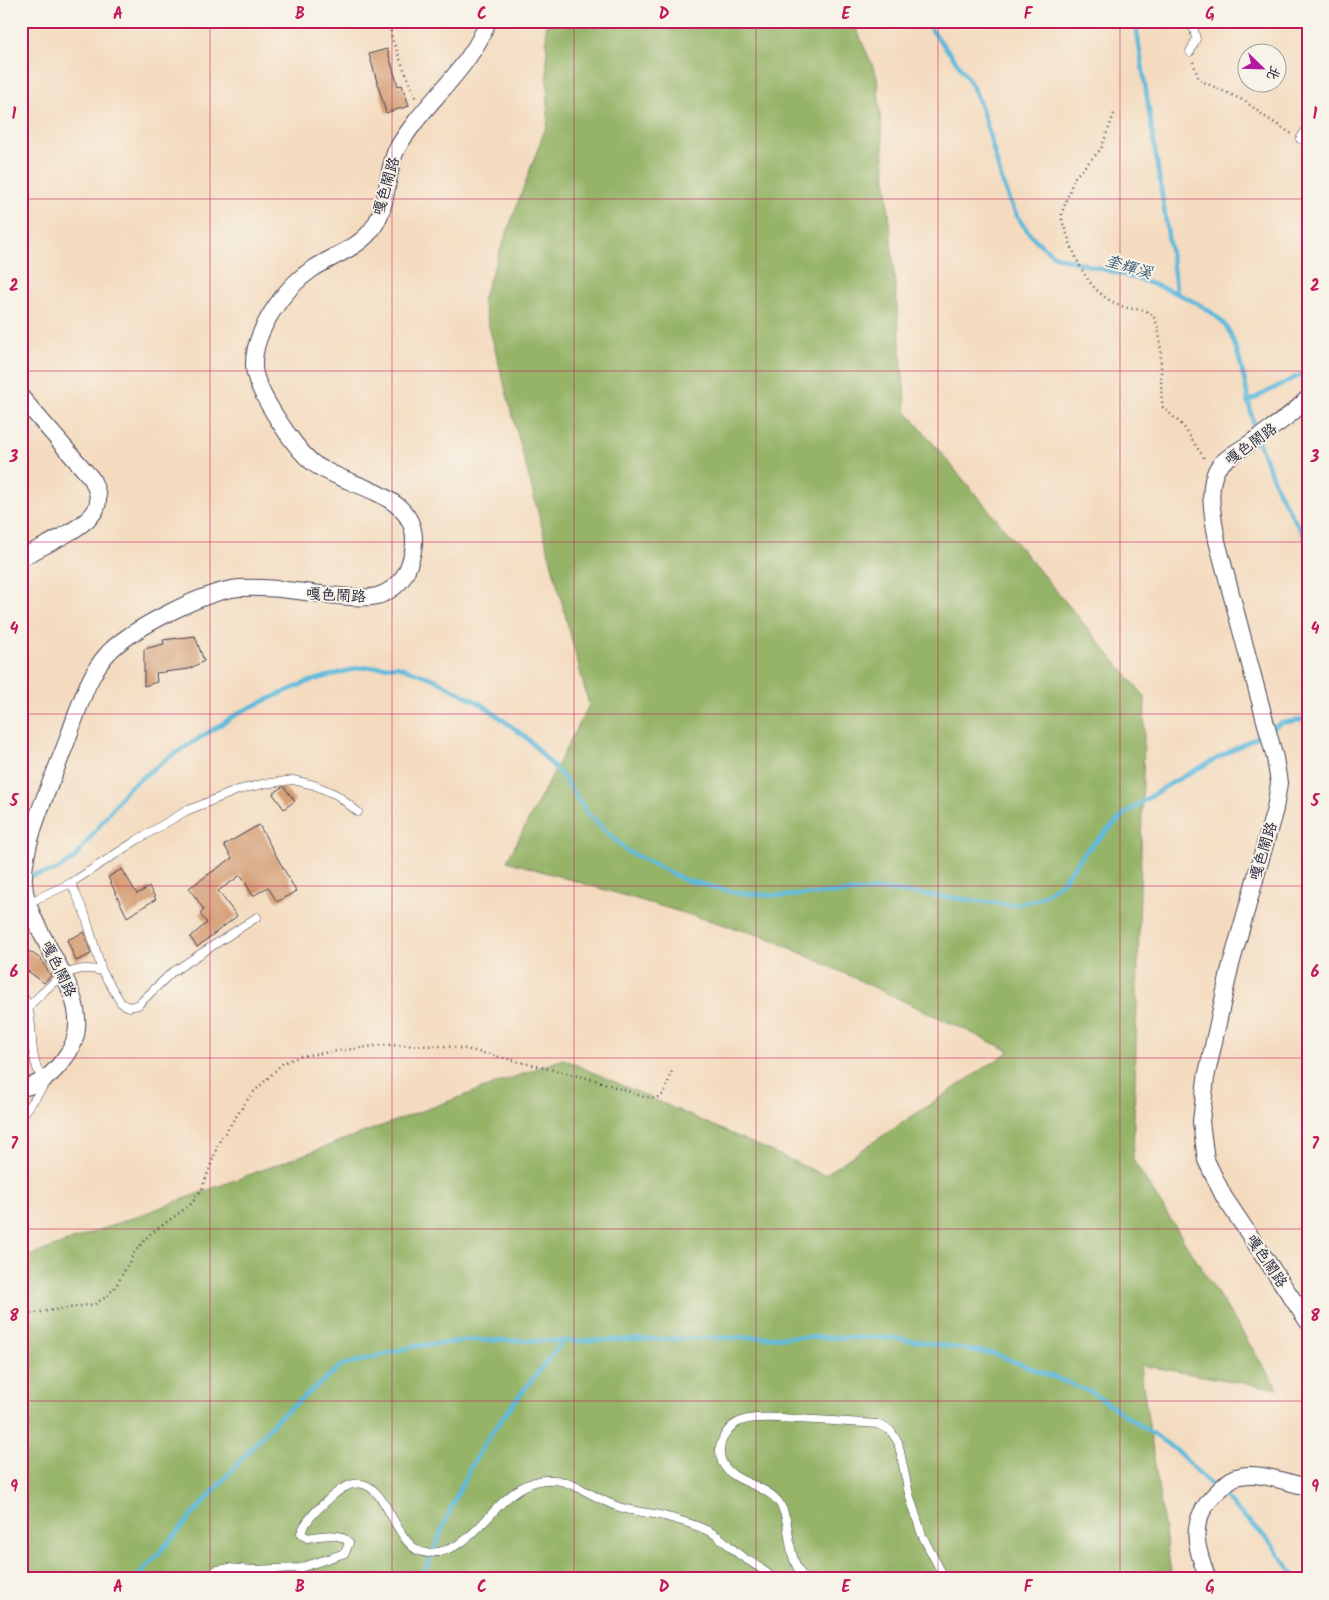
<svg xmlns="http://www.w3.org/2000/svg" width="1329" height="1600" font-family="Kalam,'LXGW WenKai TC',sans-serif">
<style>
.forest{fill:#95b468;stroke:#5c6b52}
.lines{fill:none;stroke-linecap:round;stroke-linejoin:round}
.stream{stroke:#5dbadb;stroke-width:4.5}
.building{fill:#d2976c}
.lane-casing{stroke:#423e4f;stroke-width:9}
.street-casing{stroke:#423e4f;stroke-width:18}
.path{stroke:#423e4f;stroke-width:2.5;stroke-dasharray:1 4;stroke-linecap:butt}
.lane{stroke:#fff;stroke-width:8}
.street{stroke:#fff;stroke-width:16}
.grid{fill:none;stroke:#c2185b;stroke-width:1;stroke-opacity:0.55}
.labels{text-anchor:middle;stroke-width:4;stroke-linejoin:round;paint-order:stroke}
.street-label{font-size:15px;fill:#22223b;stroke:#f7f3e8}
.water-label{font-size:16px;font-style:italic;fill:#375773;stroke:#f7f3e8}
.neatline{fill:none;stroke:#c2185b;stroke-width:2}
.grid-label{font-size:16px;text-anchor:middle;font-weight:bold;fill:#c2185b}
</style>
<rect width="100%" height="100%" fill="#f7f3e8"/>
<filter id="ink" filterUnits="userSpaceOnUse"><feTurbulence type="fractalNoise" baseFrequency=".02" numOctaves="2"/><feDisplacementMap in="SourceGraphic" scale="10" xChannelSelector="R" yChannelSelector="G"/><feConvolveMatrix kernelMatrix="1 2 1 2 8 2 1 2 1" color-interpolation-filters="sRGB"/></filter>
<filter id="wash" filterUnits="userSpaceOnUse"><feTurbulence type="fractalNoise" baseFrequency=".0096" numOctaves="4" result="noise"/><feDisplacementMap in="SourceGraphic" scale="20" xChannelSelector="R" yChannelSelector="G"/><feGaussianBlur stdDeviation="1.12" result="paint"/><feColorMatrix in="noise" values="0 0 0 0 0 0 0 0 0 0 0 0 0 0 0 0 0 1.4 0 .05"/><feComposite in="paint" operator="in"/></filter>
<g filter="url(#wash)">
<rect width="100%" height="100%" fill="#f4dbbf"/>
<polygon class="forest" points="546,21 853,21 877,76 906,411 1145,697 1133,1160 1278,1389 1140,1365 1172,1579 21,1579 21,1259 563,1059 824,1175 1010,1051 769,938 507,861 589,705 482,300 548,121"/>
<g class="lines">
<g class="stream">
<path d="M 925,21 C 942,45 964,67 976,94 C 1002,155 994,214 1055,256 C 1099,270 1209,290 1230,333 C 1244,364 1247,401 1256,434"/>
<polyline points="1138,21 1137,32 1177,294"/>
<polyline points="1247,402 1308,371"/>
<polyline points="1258,441 1278,491 1308,543"/>
<polyline points="1271,729 1281,723 1308,719"/>
<polyline points="28,876 55,871 74,859 127,789 168,758 242,711 307,682 357,668 398,666 434,679 483,705 527,738 563,777 588,814 627,851 685,880 737,893 784,896 886,890 1013,905 1038,899 1061,883 1087,850 1127,812 1168,785 1264,733"/>
<polyline points="1221,1494 1271,1543 1297,1579"/>
<polyline points="136,1579 278,1418 341,1366 415,1346 475,1340 563,1341 760,1337 896,1338 995,1354 1091,1392 1175,1449 1215,1489"/>
<path d="M 422,1579 C 440,1535 456,1491 480,1451 C 504,1412 535,1377 563,1341"/>
</g>
</g>
<g id="blocks">
<g class="building">
<polygon points="387,49 398,86 402,85 409,106 386,113 369,54"/>
<polygon points="195,636 204,661 189,669 156,673 157,682 144,686 144,649 164,644 163,640"/>
<polygon points="282,787 284,787 295,801 284,809 273,794"/>
<polygon points="259,825 296,891 277,902 268,887 253,896 241,875 218,891 237,916 197,947 190,937 207,923 200,914 204,910 189,888 232,858 224,845"/>
<polygon points="122,869 137,894 149,887 156,899 127,917 108,877"/>
<polygon points="84,932 91,954 76,961 67,940"/>
<polygon points="21,946 41,959 51,976 44,983 21,966"/>
</g>
</g>
</g>
<g filter="url(#ink)">
<use href="#blocks" fill-opacity="0" stroke="#423e4f" stroke-width="1"/>
<g class="lines">
<g class="lane-casing">
<g id="lane">
<polyline points="1190,52 1196,39 1192,21"/>
<polyline points="1300,139 1308,127"/>
<polyline points="71,883 85,914 102,971"/>
<polyline points="28,903 71,883 137,840 186,811 238,790 263,784 293,780 314,785 337,795 358,812"/>
<path d="M 21,992 C 39,1020 24,1049 43,1081"/>
<path d="M 29,1006 C 52,984 67,962 102,971 L 121,1003 L 129,1007 L 138,1005 L 171,973 L 257,917"/>
<polyline points="21,1118 46,1083"/>
<path d="M 202,1579 L 217,1570 L 229,1568 L 253,1570 L 300,1568 L 345,1553 L 349,1543 C 340,1531 320,1536 307,1538 L 301,1533 C 306,1519 319,1508 330,1498 C 387,1445 388,1553 428,1553 C 473,1552 487,1508 521,1488 C 559,1466 582,1493 616,1506 C 631,1512 648,1512 664,1516 C 681,1521 702,1526 717,1536 C 725,1541 732,1549 740,1555 C 752,1563 764,1570 775,1579"/>
<path d="M 805,1579 C 784,1555 793,1525 780,1504 C 768,1484 732,1484 722,1462 C 715,1444 727,1425 744,1420 C 760,1416 778,1418 794,1419 C 822,1420 850,1422 877,1424 L 890,1430 L 898,1442 L 909,1494 L 922,1535 L 945,1579"/>
</g>
</g>
<g class="street-casing">
<g id="street">
<path d="M 21,397 L 92,479 C 96,488 101,499 96,509 C 87,528 40,547 21,558"/>
<path d="M 1308,398 C 1291,416 1270,429 1250,443 C 1240,450 1224,458 1217,469 C 1206,490 1214,520 1217,541 L 1275,758 L 1279,783 L 1275,809 L 1230,968 L 1206,1078 L 1201,1122 L 1206,1160 L 1224,1197 L 1308,1322"/>
<path d="M 21,1088 C 41,1085 52,1075 64,1059 C 109,1004 26,939 24,882 C 22,839 55,777 69,735 C 79,708 88,674 109,652 C 133,628 205,591 239,588 C 272,586 306,593 339,596 C 351,597 365,599 377,596 C 386,594 397,586 402,579 C 408,570 411,561 413,551 C 424,492 348,489 313,463 C 295,449 254,389 254,366 C 253,332 284,288 311,270 C 330,257 354,250 369,233 C 389,210 385,179 395,153 C 400,141 409,131 416,121 C 441,89 474,60 488,21"/>
<path d="M 1208,1579 C 1195,1545 1188,1522 1215,1494 C 1221,1489 1229,1479 1236,1477 C 1258,1470 1286,1483 1308,1487"/>
</g>
</g>
<g class="path">
<polyline points="389,21 392,39 416,99"/>
<polyline points="1193,62 1199,80 1245,101 1264,116 1292,134"/>
<path d="M 1114,114 L 1101,149 L 1074,178 L 1062,213 L 1062,221 C 1076,257 1085,296 1128,308 C 1136,310 1147,308 1153,316 C 1166,337 1158,383 1163,407 L 1183,426 L 1206,461"/>
<polyline points="21,1315 95,1304 106,1297 116,1286 134,1253 149,1235 190,1205 202,1189 219,1142 250,1096 283,1063 301,1056 382,1045 444,1046 466,1049 595,1080 644,1097 656,1098 664,1094 672,1071"/>
</g>
<use href="#lane" class="lane"/>
<use href="#street" class="street"/>
</g>
</g>
<path class="grid" d="M 210,21 L 210,1579M 392,21 L 392,1579M 574,21 L 574,1579M 756,21 L 756,1579M 938,21 L 938,1579M 1120,21 L 1120,1579M 21,199 L 1308,199M 21,371 L 1308,371M 21,542 L 1308,542M 21,714 L 1308,714M 21,886 L 1308,886M 21,1058 L 1308,1058M 21,1229 L 1308,1229M 21,1401 L 1308,1401"/>
<g class="labels">
<g class="street-label">
<text transform="translate(386 186) rotate(-74)" y="5">嘎色鬧路</text>
<text transform="translate(1251 444) rotate(-36)" y="5">嘎色鬧路</text>
<text transform="translate(336 595) rotate(3)" y="5">嘎色鬧路</text>
<text transform="translate(1263 851) rotate(-73)" y="5">嘎色鬧路</text>
<text transform="translate(59 969) rotate(64)" y="5">嘎色鬧路</text>
<text transform="translate(1267 1261) rotate(56)" y="5">嘎色鬧路</text>
</g>
<g class="water-label">
<text transform="translate(1129 266) rotate(17)" y="6">奎輝溪</text>
</g>
</g>
<rect width="1329" height="1600" fill="none" stroke="#f7f3e8" stroke-width="55"/>
<g transform="translate(1262 68) rotate(113)"><circle r="24" fill="#f7f3e8" stroke="#a29fa3"/>
<path d="M0-4L9 19L0 12L-9 19Z" fill="#b5179e"/>
<text y="-8" font-size="14" font-weight="bold" text-anchor="middle" fill="#22223b">北</text>
</g>
<rect x="28" y="28" width="1274" height="1544" class="neatline"/>
<g class="grid-label">
<text x="118" y="19">A</text>
<text x="300" y="19">B</text>
<text x="482" y="19">C</text>
<text x="664" y="19">D</text>
<text x="846" y="19">E</text>
<text x="1028" y="19">F</text>
<text x="1210" y="19">G</text>
<text x="14" y="119">1</text>
<text x="1315" y="119">1</text>
<text x="14" y="291">2</text>
<text x="1315" y="291">2</text>
<text x="14" y="462">3</text>
<text x="1315" y="462">3</text>
<text x="14" y="634">4</text>
<text x="1315" y="634">4</text>
<text x="14" y="806">5</text>
<text x="1315" y="806">5</text>
<text x="14" y="977">6</text>
<text x="1315" y="977">6</text>
<text x="14" y="1149">7</text>
<text x="1315" y="1149">7</text>
<text x="14" y="1321">8</text>
<text x="1315" y="1321">8</text>
<text x="14" y="1492">9</text>
<text x="1315" y="1492">9</text>
<text x="118" y="1592">A</text>
<text x="300" y="1592">B</text>
<text x="482" y="1592">C</text>
<text x="664" y="1592">D</text>
<text x="846" y="1592">E</text>
<text x="1028" y="1592">F</text>
<text x="1210" y="1592">G</text>
</g>
</svg>
